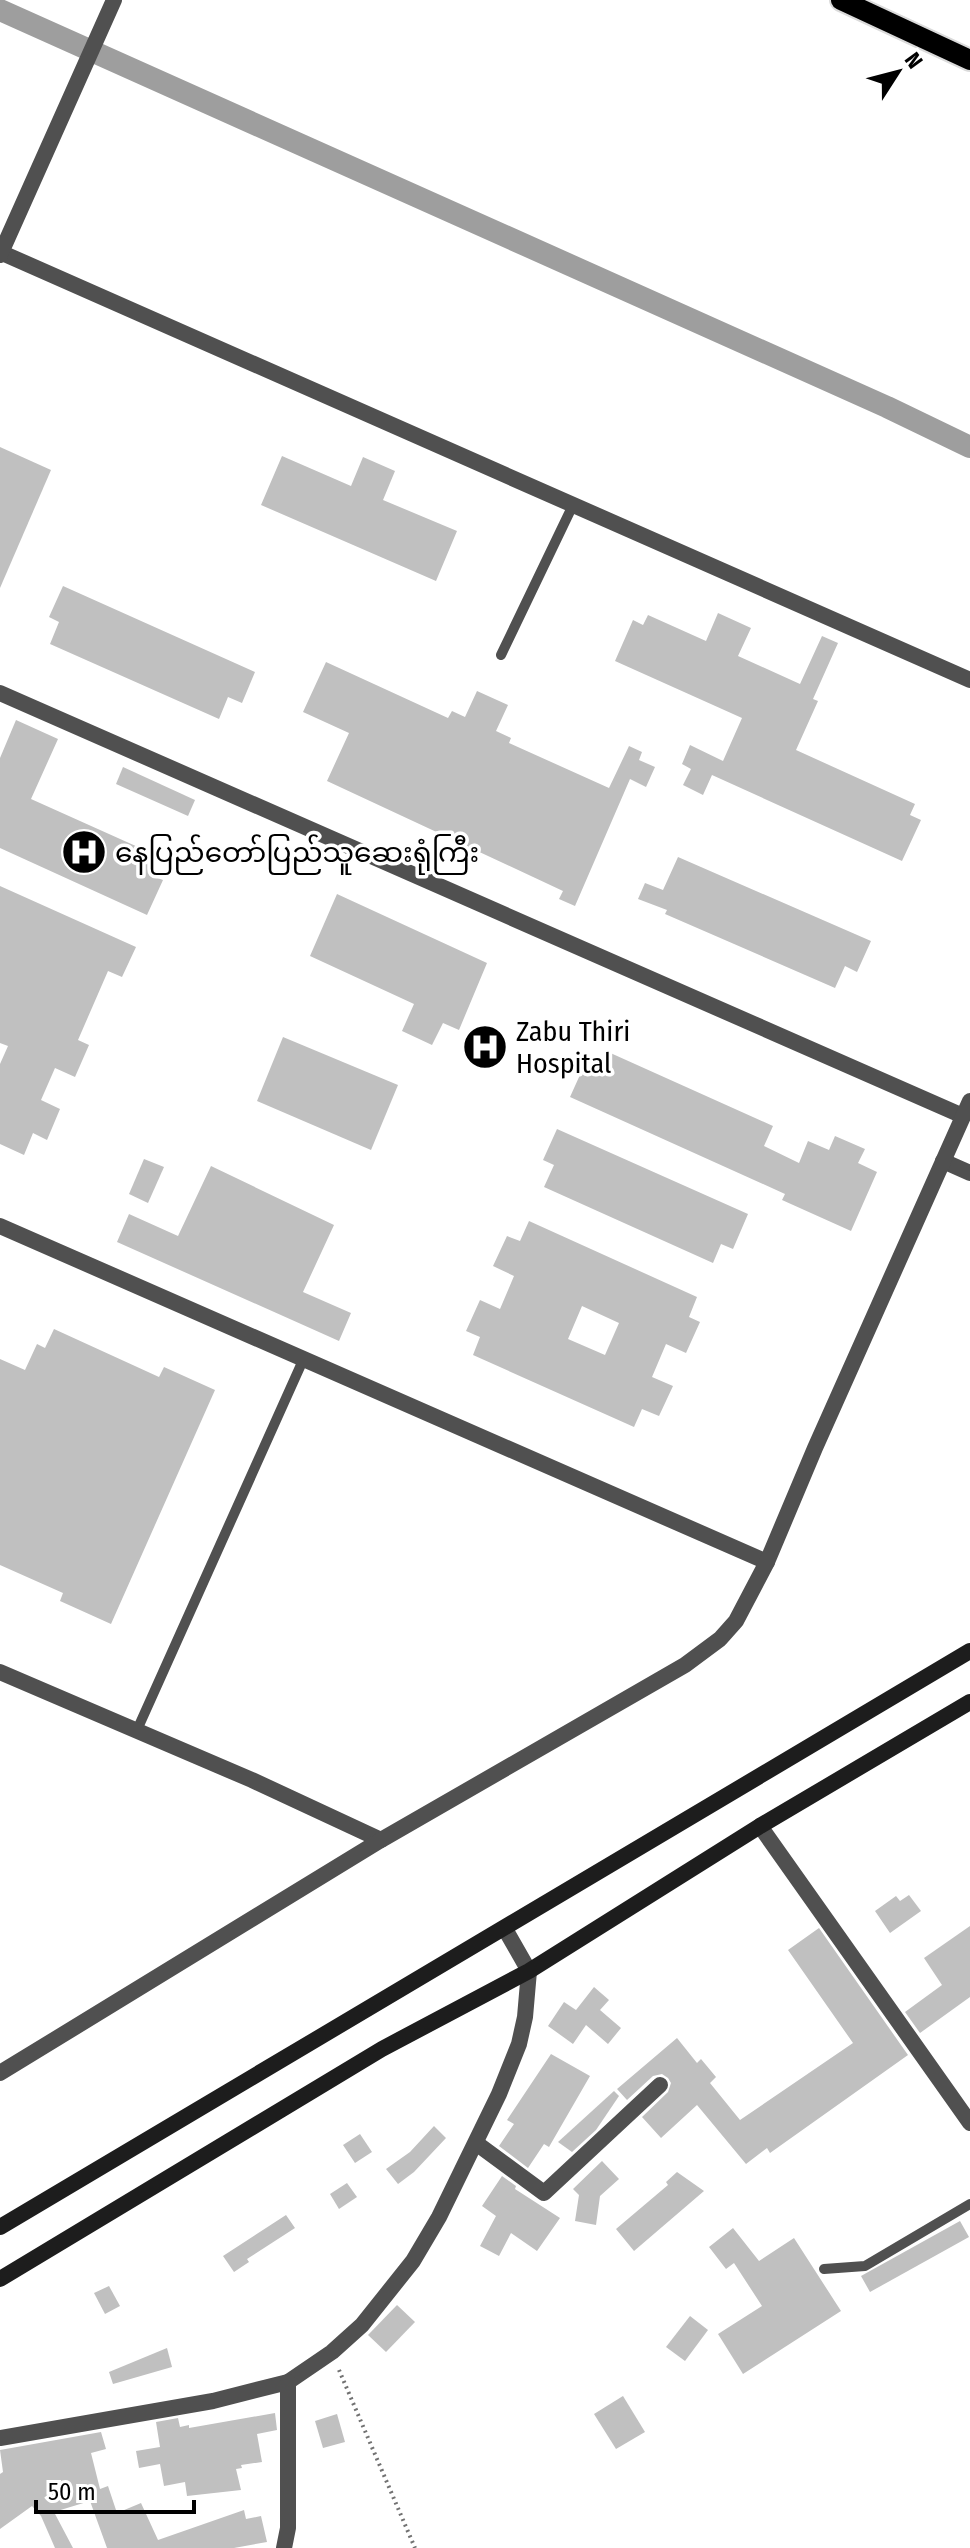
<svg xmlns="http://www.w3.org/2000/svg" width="970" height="2548" font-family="'Fira Sans Condensed','Noto Sans Myanmar',sans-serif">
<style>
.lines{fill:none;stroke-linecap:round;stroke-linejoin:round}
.canal{stroke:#9e9e9e;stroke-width:22}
.building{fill:#c0c0c0;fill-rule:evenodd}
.primary-casing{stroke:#dbdbdb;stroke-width:24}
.path{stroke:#727272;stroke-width:4;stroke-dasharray:2 4;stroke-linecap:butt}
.service{stroke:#505050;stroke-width:10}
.minor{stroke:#505050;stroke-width:16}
.secondary{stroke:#1d1d1d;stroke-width:16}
.primary{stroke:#000;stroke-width:20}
.labels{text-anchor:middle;stroke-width:7;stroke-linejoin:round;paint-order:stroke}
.poi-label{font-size:28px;fill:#000;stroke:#fff;text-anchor:start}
</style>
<rect width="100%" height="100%" fill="#fff"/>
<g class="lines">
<polyline class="canal" points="0,10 887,407 970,447"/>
</g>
<g class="building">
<polygon points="0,447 51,470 0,588"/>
<polygon points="282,456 351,486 363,457 395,471 383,500 457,531 436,581 261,505"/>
<polygon points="63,586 255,672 242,703 228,697 219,719 50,644 59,622 49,617"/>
<polygon points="718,613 751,628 738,656 800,684 822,636 838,643 813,699 818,701 796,750 915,804 910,815 921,820 902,861 712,775 703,795 683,785 691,769 682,764 690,745 723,761 742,718 615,661 633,620 643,625 648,615 706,641"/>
<polygon points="326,662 448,718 452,711 465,717 477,691 508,705 496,731 511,738 509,743 609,788 629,746 642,752 639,760 655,767 646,787 630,779 575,906 559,899 563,891 327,781 349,733 303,712"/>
<polygon points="16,720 58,739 31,799 158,856 150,875 163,880 147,915 0,848 0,758"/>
<polygon points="123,767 195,800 188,816 116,784"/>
<polygon points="678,857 871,941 857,972 845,966 835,988 665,914 667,910 638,899 645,883 663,890"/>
<polygon points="0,886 136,947 122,977 108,971 78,1040 89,1045 75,1077 55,1068 41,1100 60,1109 47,1140 33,1133 24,1155 0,1144 0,1064 8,1046 0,1043"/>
<polygon points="337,894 487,963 459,1030 443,1023 432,1045 402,1031 414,1004 310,956"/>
<polygon points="283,1037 398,1085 371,1150 257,1101"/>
<polygon points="606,1051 773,1126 764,1146 799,1163 808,1141 829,1150 835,1136 865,1149 858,1163 877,1172 851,1231 782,1200 785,1194 570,1097 584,1066 597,1072"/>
<polygon points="557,1129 748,1214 733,1249 721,1244 713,1263 544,1187 554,1165 543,1160"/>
<polygon points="144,1159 164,1167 148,1203 129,1194"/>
<polygon points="211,1166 334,1225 303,1292 351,1313 339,1341 117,1242 129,1214 178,1236"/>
<path d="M 529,1221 L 697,1297 L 689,1317 L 700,1322 L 686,1353 L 666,1344 L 652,1377 L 673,1386 L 659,1416 L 642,1409 L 634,1427 L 473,1355 L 480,1337 L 466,1331 L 480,1300 L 500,1309 L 514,1276 L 493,1266 L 507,1236 L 520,1241 ZM 582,1306 L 619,1323 L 605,1355 L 568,1339 Z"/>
<polygon points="54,1329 159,1377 164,1367 215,1390 111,1624 60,1601 63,1593 0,1565 0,1359 25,1370 37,1344 45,1348"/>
<polygon points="909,1895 921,1911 890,1933 875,1911 896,1896 900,1901"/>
<polygon points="970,1926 970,1997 920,2033 905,2012 942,1985 924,1958"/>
<polygon points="819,1928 908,2055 770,2153 767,2148 746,2164 697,2105 661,2138 642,2117 668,2092 671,2083 668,2078 662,2074 653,2076 627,2100 617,2089 677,2038 697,2063 701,2059 716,2077 710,2083 740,2120 853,2043 788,1950"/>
<polygon points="594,1987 609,2000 600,2010 621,2028 608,2044 586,2025 573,2044 548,2026 564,2002 576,2010"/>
<polygon points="551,2054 590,2076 549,2147 544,2144 528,2168 499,2146 514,2124 507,2120"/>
<polygon points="614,2091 619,2096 596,2130 572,2152 558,2142"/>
<polygon points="434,2126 446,2138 414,2172 398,2184 386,2169 410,2152"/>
<polygon points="360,2134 372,2152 355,2163 343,2145"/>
<polygon points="602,2161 619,2179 600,2196 596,2225 575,2221 579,2195 573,2189"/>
<polygon points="677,2172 704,2191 634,2251 616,2229 668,2185 666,2182"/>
<polygon points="502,2176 516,2186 515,2189 560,2218 537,2251 511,2233 499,2256 480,2246 496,2216 482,2206"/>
<polygon points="347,2183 357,2197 339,2209 330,2194"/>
<polygon points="286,2215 295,2228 247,2259 249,2262 234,2272 223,2256"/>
<polygon points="960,2221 969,2237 870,2292 861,2276"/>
<polygon points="733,2228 759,2261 794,2238 841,2311 743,2374 718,2334 762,2306 734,2263 726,2269 709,2247"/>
<polygon points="109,2286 120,2306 105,2314 94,2293"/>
<polygon points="397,2305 415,2322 386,2352 368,2335"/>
<polygon points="690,2316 708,2330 685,2361 666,2347"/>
<polygon points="167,2348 172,2367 113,2384 109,2372"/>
<polygon points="623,2396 645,2432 616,2449 594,2414"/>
<polygon points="275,2413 277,2430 257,2434 262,2462 241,2465 242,2468 236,2469 241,2490 187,2496 185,2482 164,2486 160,2464 139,2468 136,2451 160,2447 156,2422 178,2418 180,2427 189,2425 189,2428"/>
<polygon points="337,2414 345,2442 323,2448 315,2421"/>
<polygon points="101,2432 106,2449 91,2453 100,2489 108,2486 117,2513 141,2503 158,2540 244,2510 246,2519 261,2516 267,2542 234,2548 107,2548 90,2501 54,2512 73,2548 55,2548 41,2516 32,2506 0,2529 0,2474 3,2472 0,2450"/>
</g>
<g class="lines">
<g class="primary-casing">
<polyline id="primary" points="841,0 970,60"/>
</g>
<polyline class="path" points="339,2370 415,2548"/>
<g class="service">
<polyline points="501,655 573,505"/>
<polyline points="137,1730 304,1358"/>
<polyline points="824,2269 865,2266 970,2204"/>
</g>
<g class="minor">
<polyline points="0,252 970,680"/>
<polyline points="0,255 114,0"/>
<polyline points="0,693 963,1116"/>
<polyline points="943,1161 970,1173"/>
<polyline points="0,1226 767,1562"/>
<polyline points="0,1672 252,1780 381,1840"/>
<polyline points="760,1826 970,2123"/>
<polyline points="0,2073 381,1840 685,1665 720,1639 736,1621 767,1562 815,1448 970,1101"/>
<polyline points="476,2143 544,2193 660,2085"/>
<polyline points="0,2438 213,2401 288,2382 332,2352 362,2325 413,2261 439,2217 499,2094 519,2044 525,2017 529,1971 505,1929"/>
<polyline points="284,2548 288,2528 288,2382"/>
</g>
<g class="secondary">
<polyline points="0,2227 970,1651"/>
<polyline points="0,2279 382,2049 529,1971 760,1826 970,1702"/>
</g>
<use href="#primary" class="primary"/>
</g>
<defs>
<g id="hospital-disc" transform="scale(2.3)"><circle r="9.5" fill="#000" stroke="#fff"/><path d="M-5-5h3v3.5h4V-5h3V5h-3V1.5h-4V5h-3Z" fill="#fff"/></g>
</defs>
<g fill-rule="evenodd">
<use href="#hospital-disc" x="84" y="852"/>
<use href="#hospital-disc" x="485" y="1047"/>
</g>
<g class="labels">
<g class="poi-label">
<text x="115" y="862">နေပြည်တော်ပြည်သူဆေးရုံကြီး</text>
<text x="516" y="1041">Zabu Thiri<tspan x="516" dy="32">Hospital</tspan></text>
</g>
</g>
<g transform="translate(898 72) rotate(54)" stroke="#ffffff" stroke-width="6" paint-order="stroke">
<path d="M0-6L14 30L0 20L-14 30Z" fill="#000000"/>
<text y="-12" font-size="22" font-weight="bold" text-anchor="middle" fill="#000000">N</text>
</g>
<path d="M36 2500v12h158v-12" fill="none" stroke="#000000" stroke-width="4"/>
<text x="48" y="2500" font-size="24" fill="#000000" stroke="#ffffff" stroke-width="6" paint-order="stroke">50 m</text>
</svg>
